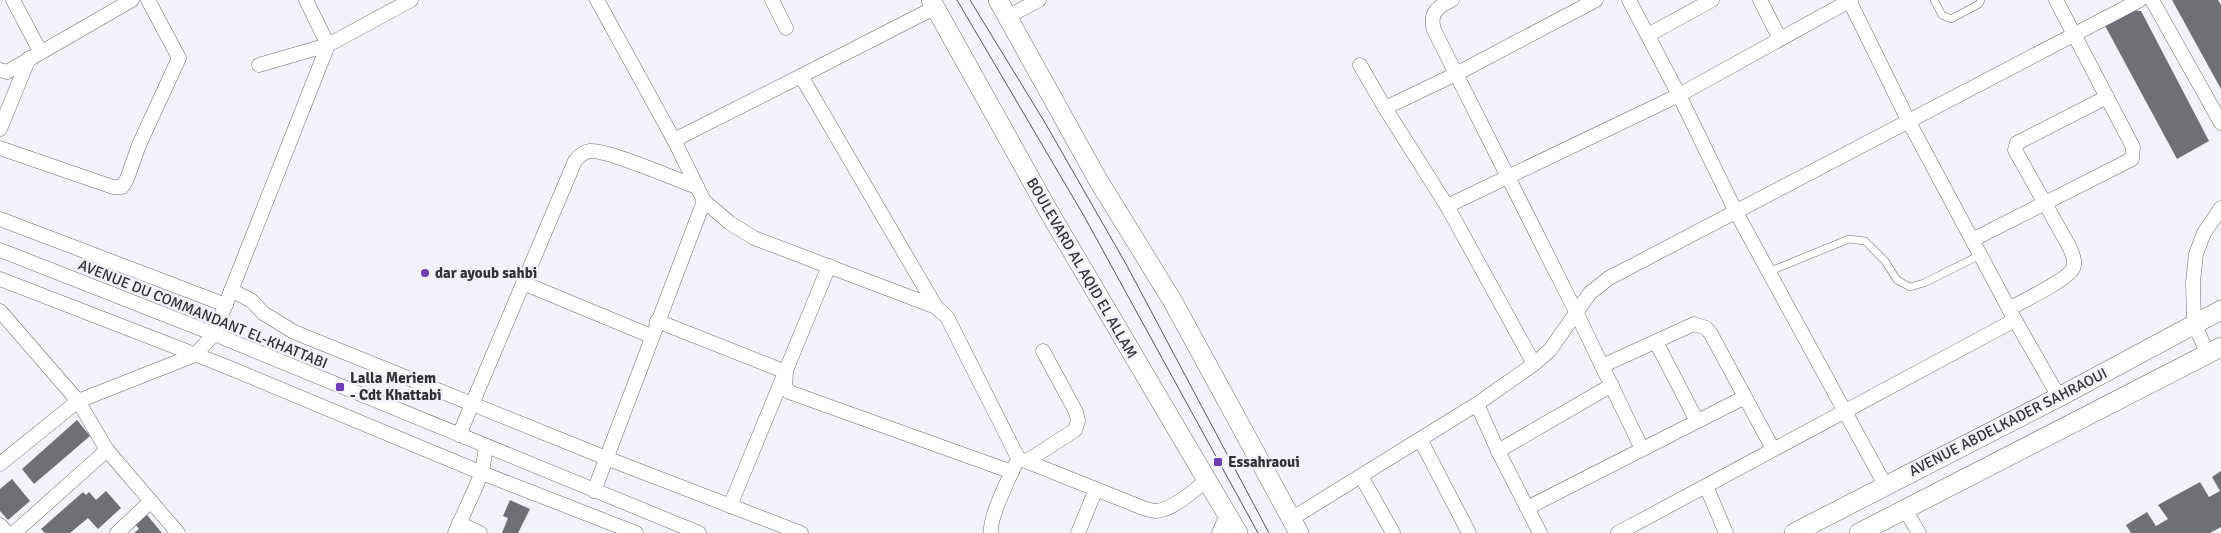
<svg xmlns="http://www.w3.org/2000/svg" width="2221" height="533" font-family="Signika,sans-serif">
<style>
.building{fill:#716f76}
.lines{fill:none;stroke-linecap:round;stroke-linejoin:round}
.lane-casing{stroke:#6d6b71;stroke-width:8}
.street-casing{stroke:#6d6b71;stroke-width:15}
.secondary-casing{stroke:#6d6b71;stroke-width:20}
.lane{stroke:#fff;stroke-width:7}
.street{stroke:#fff;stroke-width:14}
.secondary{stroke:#fff;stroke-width:19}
.tram{stroke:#555457;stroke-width:1}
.poi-dot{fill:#6e3cb3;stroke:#f3f1f9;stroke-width:2}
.labels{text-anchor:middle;stroke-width:5;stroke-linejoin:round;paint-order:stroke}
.street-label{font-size:15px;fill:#323134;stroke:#f3f1f9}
.poi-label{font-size:15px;font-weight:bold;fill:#323134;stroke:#f3f1f9;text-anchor:start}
</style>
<rect width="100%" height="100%" fill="#f3f1f9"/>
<g class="building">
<polygon points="2172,0 2218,0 2221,5 2221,89"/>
<polygon points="2128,10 2141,11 2209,141 2177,159 2103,22"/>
<polygon points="77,420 90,436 34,484 22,469"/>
<polygon points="2221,471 2221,527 2210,533 2131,533 2126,525 2147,512 2156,526 2168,519 2158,505 2200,482 2209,497 2220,491 2212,477"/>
<polygon points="12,479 30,501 8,520 0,511 0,489"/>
<polygon points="106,491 121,508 98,529 88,518 70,533 45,533 41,529 83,492 86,495 89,492 96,500"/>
<polygon points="510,500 530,509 518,533 502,533 508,518 503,516"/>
<polygon points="147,515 162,533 134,533 139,529 135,524"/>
</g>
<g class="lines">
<g class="lane-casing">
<g id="lane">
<polyline points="1934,0 1942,15 1951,19 1979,4 1981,0"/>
<polyline points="1768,272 1849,239 1865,241 1885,261 1897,280 1910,287 1924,283 1980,255"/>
</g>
</g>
<g class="street-casing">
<g id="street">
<polyline points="13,0 40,51"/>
<path d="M 597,0 L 674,140 L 704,201 L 730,223 L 754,238 L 936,307 L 947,317 L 1018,458 L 1143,508 C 1147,509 1151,511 1155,511 C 1171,511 1196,490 1207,479"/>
<polyline points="772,0 786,28"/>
<path d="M 1452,0 C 1437,7 1429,13 1434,30 L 1576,312 L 1642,449"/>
<polyline points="1629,0 1679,95 1736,212 1885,485"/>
<polyline points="1760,0 1780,39"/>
<polyline points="1849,0 1909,122 2015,320 2059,397"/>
<polyline points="2152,0 2221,123"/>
<polyline points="1007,17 1039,0"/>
<polyline points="1648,35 1712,0"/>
<polyline points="259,65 328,45 411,0"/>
<polyline points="1360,65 1385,108 1447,206 1534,364"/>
<polyline points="0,70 7,72 132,0"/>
<polyline points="801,76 936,7"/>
<polyline points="1385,108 1456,74 1596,0"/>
<polyline points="0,129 29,58"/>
<polyline points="674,140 801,76 936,307"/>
<polyline points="0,148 113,187 122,187 127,179 139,145 179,58 148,0"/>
<polyline points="1447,206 1679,95 1851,0"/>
<polyline points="0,219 226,305"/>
<polyline points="1972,240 2132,159 2133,147 2056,0"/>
<polyline points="0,250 214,334 699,533"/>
<polyline points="0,279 225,366 482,473 636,533"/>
<polyline points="523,283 651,336"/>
<polyline points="231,290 252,301 263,313 294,332 606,458 801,533"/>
<path d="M 2009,309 C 2021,302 2066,280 2072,270 C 2077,263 2072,254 2070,248 L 2015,150 L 2017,143 L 2107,97"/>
<polyline points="0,311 78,401 107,450 178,533"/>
<polyline points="657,321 786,372 785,386 789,392 1012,472"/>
<polyline points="1656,342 1697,421"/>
<polyline points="2208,354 2194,324 2193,282 2196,254 2204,233 2221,208"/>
<polyline points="1602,366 1694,324 1706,328 1711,334 1773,449"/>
<polyline points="1477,404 1498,451 1540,533"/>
<path d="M 459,435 L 575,161 C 579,156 583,152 590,151 C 607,149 677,180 697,187"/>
<polyline points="1420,439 1469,533"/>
<polyline points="1498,451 1612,385"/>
<polyline points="1027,461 1075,430 1078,421 1076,412 1043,351"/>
<polyline points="0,464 78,401 195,355 214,334 328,45 306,0"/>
<polyline points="1361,476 1393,533"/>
<polyline points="1706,486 1726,533"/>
<polyline points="594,491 704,201"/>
<polyline points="730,506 829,266"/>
<polyline points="1527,508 1745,397"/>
<polyline points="1904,508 1919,533"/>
<polyline points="1291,519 1477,404 1534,364 1550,350 1590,293 1609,278 2140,0"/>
<polyline points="459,523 480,533"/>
<polyline points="0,525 7,533"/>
<polyline points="14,533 107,450"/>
<polyline points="117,533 151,501"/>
<polyline points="455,533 482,473 486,446"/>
<path d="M 991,533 C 989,517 1008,481 1015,465"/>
<polyline points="1078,533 1096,489"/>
<polyline points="1219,533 1227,514"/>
<polyline points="1618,533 2015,320"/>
</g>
</g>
<g class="secondary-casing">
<g id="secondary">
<polyline points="931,0 1049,212 1238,533"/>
<polyline points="998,0 1098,180 1172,300 1299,533"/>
<polyline points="1794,533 2059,397 2221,310"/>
<polyline points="1859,533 2221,347"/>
</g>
</g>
<use href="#lane" class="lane"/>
<use href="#street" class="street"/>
<use href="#secondary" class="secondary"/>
<g class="tram">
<polyline points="957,0 1084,216 1258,533"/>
<polyline points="970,0 1044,121 1126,264 1269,533"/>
</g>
</g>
<g class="poi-dot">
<circle cx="425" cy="273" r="5"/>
<rect x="335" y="382" width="10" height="10" rx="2.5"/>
<rect x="1213" y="457" width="10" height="10" rx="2.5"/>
</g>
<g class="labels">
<g class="street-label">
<text transform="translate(1082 268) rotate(60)" y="5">BOULEVARD AL AQID EL ALLAM</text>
<text transform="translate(203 314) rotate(22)" y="5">AVENUE DU COMMANDANT EL-KHATTABI</text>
<text transform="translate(2008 422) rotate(-27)" y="5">AVENUE ABDELKADER SAHRAOUI</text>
</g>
<g class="poi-label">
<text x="435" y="278">dar ayoub sahbi</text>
<text x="350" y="383">Lalla Meriem<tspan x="350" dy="17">- Cdt Khattabi</tspan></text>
<text x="1228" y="467">Essahraoui</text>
</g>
</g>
</svg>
